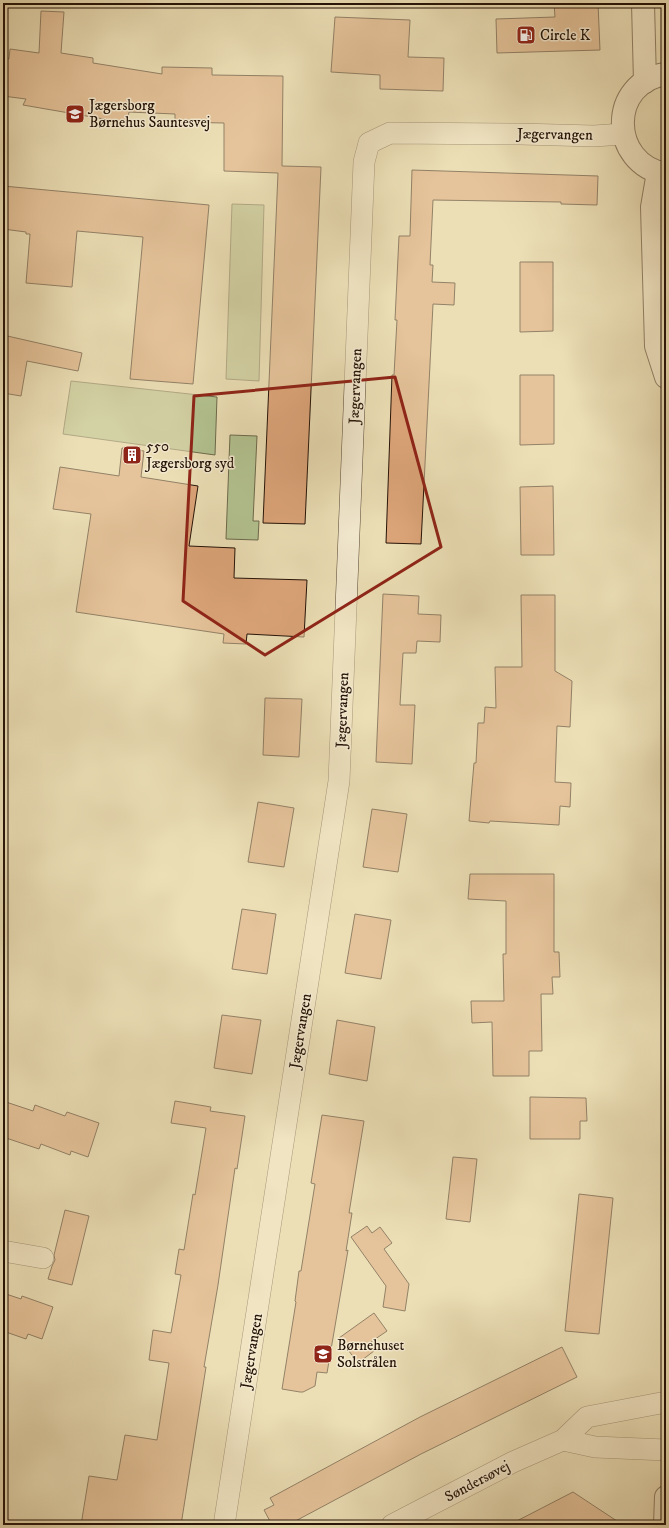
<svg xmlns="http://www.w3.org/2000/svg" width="669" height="1528" font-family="'IM FELL DW Pica',serif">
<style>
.green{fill:#b3c391;stroke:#6c6a4c}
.building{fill:#dda57a;stroke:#241207}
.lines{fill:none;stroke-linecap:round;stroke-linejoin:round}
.street-casing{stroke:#564533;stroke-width:22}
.secondary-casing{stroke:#241207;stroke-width:24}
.street{stroke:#f3ead0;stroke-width:21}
.secondary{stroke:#f3ead0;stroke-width:22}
.marked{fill:none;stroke:#8f2418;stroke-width:3;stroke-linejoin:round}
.labels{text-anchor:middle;stroke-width:3;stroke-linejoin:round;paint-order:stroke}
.poi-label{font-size:15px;fill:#241207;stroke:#f3ead0;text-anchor:start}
.street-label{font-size:15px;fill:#241207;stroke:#f3ead0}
</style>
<rect width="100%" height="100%" fill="#ecdfb6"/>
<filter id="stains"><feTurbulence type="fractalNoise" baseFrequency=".005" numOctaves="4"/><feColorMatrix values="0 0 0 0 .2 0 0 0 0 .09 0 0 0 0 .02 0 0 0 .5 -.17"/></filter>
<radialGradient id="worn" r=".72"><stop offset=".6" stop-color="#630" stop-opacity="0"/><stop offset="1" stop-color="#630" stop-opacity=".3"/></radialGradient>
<g class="green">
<polygon points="232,204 264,205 259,381 226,379"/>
<polygon points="71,381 217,397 215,455 63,434"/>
<polygon points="230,435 257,436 253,521 259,521 258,540 226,539"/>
</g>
<g class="building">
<polygon points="554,3 598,3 600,50 497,53 496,19 555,17"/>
<polygon points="41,11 64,12 61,53 93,58 93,63 162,74 162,67 212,68 212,75 283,76 282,166 321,167 305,524 263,523 278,173 224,171 224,123 175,122 175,114 129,112 127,123 23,105 26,99 3,96 3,58 9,59 10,49 39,53"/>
<polygon points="335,17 410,20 408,57 444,58 443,91 380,89 380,75 331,72"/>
<polygon points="412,170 598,176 597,205 561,204 561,202 433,200 430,265 433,265 432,282 455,283 454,305 433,304 421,544 386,543 392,375 394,375 397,320 395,320 399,236 410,236"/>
<polygon points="3,186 209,205 193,384 130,379 143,237 77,231 72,287 26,283 30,234 26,234 26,232 3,229"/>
<polygon points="520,262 553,262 553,331 520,332"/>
<polygon points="3,335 82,353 78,371 27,361 21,396 3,393"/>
<polygon points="520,375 554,375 554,444 520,445"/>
<polygon points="122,448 144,451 141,477 198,486 189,546 235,548 234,578 307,580 304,637 247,634 246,644 223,643 224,634 76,612 91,514 53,509 60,467 119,476"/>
<polygon points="553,486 554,555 521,555 520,487"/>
<polygon points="383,594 419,596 418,614 441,615 440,642 417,641 416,653 403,653 400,705 415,705 412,764 376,762"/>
<polygon points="521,595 555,595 555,671 572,681 570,727 557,726 555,782 571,783 570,807 560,806 559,825 490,821 489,823 469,821 474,763 476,763 478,723 484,723 485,707 496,708 495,667 522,667"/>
<polygon points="265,698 302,699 299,757 263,755"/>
<polygon points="258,802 294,808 284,867 248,862"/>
<polygon points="372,809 407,814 398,872 363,867"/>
<polygon points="470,874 554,874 554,952 559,952 560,977 552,977 553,994 541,994 542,1051 529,1051 529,1076 493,1076 492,1022 472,1023 471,1001 504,1001 503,954 506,954 506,901 468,899"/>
<polygon points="242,909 276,914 267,974 232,969"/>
<polygon points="355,914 391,920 381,979 345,973"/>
<polygon points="222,1015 261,1020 252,1074 214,1068"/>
<polygon points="337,1020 375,1027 367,1081 329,1074"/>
<polygon points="530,1097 586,1098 587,1121 580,1121 580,1139 530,1139"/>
<polygon points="3,1101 33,1111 35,1105 65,1116 67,1112 99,1123 88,1157 71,1151 70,1155 41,1144 39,1149 3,1137"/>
<polygon points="175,1101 211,1107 210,1111 245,1116 237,1169 235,1168 218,1285 204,1367 206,1367 181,1525 81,1525 89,1476 117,1480 125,1435 157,1440 169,1363 149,1360 153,1330 171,1333 181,1275 175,1274 179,1249 184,1250 193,1194 195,1195 206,1128 171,1123"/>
<polygon points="322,1115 364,1121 349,1213 352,1213 346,1251 348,1250 327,1373 317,1372 315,1386 303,1392 300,1392 282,1389 296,1302 295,1301 299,1271 301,1271 315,1184 311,1183"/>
<polygon points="453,1157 477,1159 470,1222 446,1219"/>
<polygon points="579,1194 613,1198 599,1334 565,1331"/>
<polygon points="65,1210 89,1216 72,1285 48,1279 52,1266 55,1260 54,1255"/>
<polygon points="367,1226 372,1233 380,1227 392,1243 384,1249 409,1284 405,1311 383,1307 386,1286 351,1237"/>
<polygon points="3,1293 21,1299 22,1296 53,1307 42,1339 28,1334 26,1339 3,1331"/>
<polygon points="374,1313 387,1331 368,1344 374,1351 358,1363 339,1338"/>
<polygon points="562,1347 577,1377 421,1454 288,1525 272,1525 264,1510 274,1505 270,1498 420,1417"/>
<polygon points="573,1492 623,1525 509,1525"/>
</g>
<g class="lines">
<g class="street-casing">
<g id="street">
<polyline points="3,1251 43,1258"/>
<polyline points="563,1440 595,1447 666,1450"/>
<polyline points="224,1525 339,781 364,162 369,143 390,133 520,134 594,136 623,134"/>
<polyline points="392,1525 513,1462 563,1440 587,1417 666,1402"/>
</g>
</g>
<g class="secondary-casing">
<g id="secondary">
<polyline points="643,3 645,82"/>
<path d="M 666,74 C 608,82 609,164 666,174"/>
<polyline points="658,172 652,207 656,346 666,377"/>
<polyline points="665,1525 666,1497"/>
</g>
</g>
<use href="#street" class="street"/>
<use href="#secondary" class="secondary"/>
</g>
<path d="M0 0H669V1528H0ZM 395,377 L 441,547 L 265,655 L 183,601 L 194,396 Z" fill="#ecdfb6" fill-opacity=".55" fill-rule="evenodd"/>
<path class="marked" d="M 395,377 L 441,547 L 265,655 L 183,601 L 194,396 Z"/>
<defs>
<g id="fuel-square" transform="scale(1)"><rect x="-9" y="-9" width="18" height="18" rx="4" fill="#8f2418" stroke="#f3ead0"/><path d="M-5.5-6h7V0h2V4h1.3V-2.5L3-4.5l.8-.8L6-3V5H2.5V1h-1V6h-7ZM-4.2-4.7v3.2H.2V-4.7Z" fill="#fff"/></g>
<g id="school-square" transform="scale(1)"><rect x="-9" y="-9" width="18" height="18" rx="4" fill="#8f2418" stroke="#f3ead0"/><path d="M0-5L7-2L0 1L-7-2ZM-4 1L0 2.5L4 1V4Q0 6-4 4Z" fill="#fff"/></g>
<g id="building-square" transform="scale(1)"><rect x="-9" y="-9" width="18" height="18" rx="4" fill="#8f2418" stroke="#f3ead0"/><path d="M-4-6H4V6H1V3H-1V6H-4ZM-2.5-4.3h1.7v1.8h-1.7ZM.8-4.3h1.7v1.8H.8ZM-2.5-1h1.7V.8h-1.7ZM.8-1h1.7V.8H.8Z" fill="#fff"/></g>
</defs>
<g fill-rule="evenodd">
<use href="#fuel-square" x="526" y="35"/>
<use href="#school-square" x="75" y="114"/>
<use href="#building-square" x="132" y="455"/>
<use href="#school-square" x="323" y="1354"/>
</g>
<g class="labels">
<g class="poi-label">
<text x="540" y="40">Circle K</text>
<text x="89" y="110">Jægersborg<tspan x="89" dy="17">Børnehus Sauntesvej</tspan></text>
<text x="146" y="451">550<tspan x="146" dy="17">Jægersborg syd</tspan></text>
<text x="337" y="1350">Børnehuset<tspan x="337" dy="17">Solstrålen</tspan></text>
</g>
<g class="street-label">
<text transform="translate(555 134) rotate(1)" y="5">Jægervangen</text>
<text transform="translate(355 386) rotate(-88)" y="5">Jægervangen</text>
<text transform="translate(342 710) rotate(-88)" y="5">Jægervangen</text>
<text transform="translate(300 1031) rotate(-81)" y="5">Jægervangen</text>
<text transform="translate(251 1351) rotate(-81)" y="5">Jægervangen</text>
<text transform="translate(477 1481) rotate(-28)" y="5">Søndersøvej</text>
</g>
</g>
<rect width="669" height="1528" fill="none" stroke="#ecdfb6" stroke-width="16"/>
<rect x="4" y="4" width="661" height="1520" fill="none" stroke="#241207" stroke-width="2"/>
<rect x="8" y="8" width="653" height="1512" fill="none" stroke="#241207"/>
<rect width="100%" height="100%" filter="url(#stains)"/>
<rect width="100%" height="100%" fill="url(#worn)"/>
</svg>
